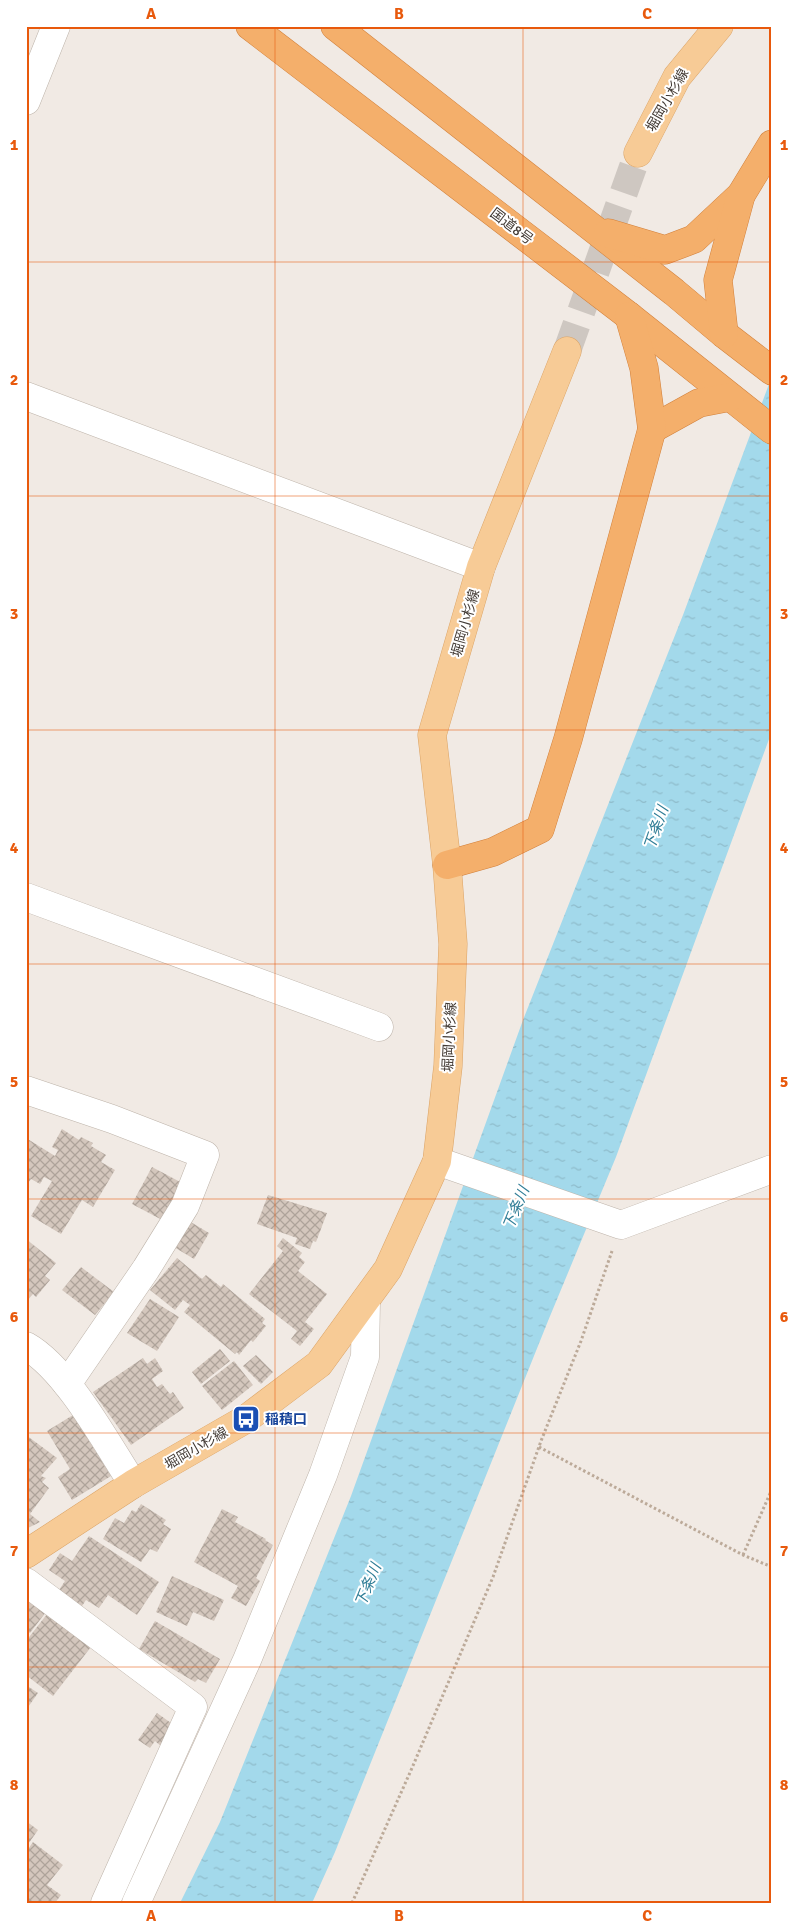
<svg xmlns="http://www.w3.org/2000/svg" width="798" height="1929" font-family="Signika,'Noto Sans JP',sans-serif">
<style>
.water{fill:url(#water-ripples)}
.building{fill:url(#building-cross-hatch)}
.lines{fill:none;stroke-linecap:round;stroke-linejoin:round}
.minor-tunnel{stroke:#cec7c1;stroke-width:28;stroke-dasharray:28 14;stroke-linecap:butt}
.minor-casing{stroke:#beb4aa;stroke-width:29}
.major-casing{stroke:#dba467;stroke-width:29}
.highway-casing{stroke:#d2813c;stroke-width:29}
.path{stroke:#bcaa99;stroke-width:3;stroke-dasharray:2.5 2.5;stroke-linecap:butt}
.minor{stroke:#fff;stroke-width:28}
.major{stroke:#f7cb96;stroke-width:28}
.highway{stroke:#f4af6b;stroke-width:28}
.grid{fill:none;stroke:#e8590c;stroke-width:1;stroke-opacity:0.55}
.labels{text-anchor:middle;stroke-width:4;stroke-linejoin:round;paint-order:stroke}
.street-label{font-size:14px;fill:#423a34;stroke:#fff}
.transit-label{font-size:14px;font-weight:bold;fill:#164399;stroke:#fff;text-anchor:start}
.water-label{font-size:15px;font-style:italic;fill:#317e97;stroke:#fff}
.neatline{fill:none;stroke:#e8590c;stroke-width:2}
.grid-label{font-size:16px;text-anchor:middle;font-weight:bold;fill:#e8590c}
</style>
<defs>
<pattern id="water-ripples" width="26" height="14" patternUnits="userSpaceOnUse" patternTransform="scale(1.25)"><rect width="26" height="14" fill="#a3d9eb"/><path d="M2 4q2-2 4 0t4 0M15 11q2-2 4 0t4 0" fill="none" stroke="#8ebbca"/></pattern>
<pattern id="building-cross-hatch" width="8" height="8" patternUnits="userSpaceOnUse" patternTransform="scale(1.25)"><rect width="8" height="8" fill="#d4c7bd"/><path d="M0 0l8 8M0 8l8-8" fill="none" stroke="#aea39a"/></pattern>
</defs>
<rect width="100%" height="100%" fill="#f1eae4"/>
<polygon class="water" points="772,376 772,731 616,1157 548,1321 335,1852 312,1903 180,1903 220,1822 351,1496 523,1020 683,615"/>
<g class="building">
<polygon points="62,1129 79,1140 81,1137 93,1143 91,1146 106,1155 101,1162 115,1170 93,1207 82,1200 61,1234 31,1216 52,1181 44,1177 40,1184 31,1179 28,1183 26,1181 26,1138 55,1156 58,1150 52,1147"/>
<polygon points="152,1167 184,1184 164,1221 132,1204"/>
<polygon points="268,1195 327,1213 316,1242 313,1241 310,1249 295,1244 297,1238 257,1224"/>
<polygon points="189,1221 209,1233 194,1259 174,1247"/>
<polygon points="283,1238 302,1253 299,1257 305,1262 298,1271 327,1294 305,1322 314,1329 300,1346 291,1339 297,1331 249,1294 283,1251 277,1246"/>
<polygon points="26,1239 56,1263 45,1276 50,1280 36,1297 33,1294 26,1302"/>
<polygon points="177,1258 202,1279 206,1275 221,1287 223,1284 265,1319 262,1323 266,1326 253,1342 251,1340 239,1355 237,1352 235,1354 184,1312 190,1305 183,1300 175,1310 150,1290"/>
<polygon points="81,1267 114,1292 95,1315 62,1290"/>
<polygon points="150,1299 179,1317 157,1351 127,1333"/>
<polygon points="220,1349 230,1361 201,1384 192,1372"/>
<polygon points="256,1355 273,1372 261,1384 243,1366"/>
<polygon points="143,1358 147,1364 155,1358 163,1371 152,1379 157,1387 162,1384 170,1394 173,1392 184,1408 131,1445 93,1392"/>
<polygon points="234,1361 253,1385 222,1410 202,1386"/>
<polygon points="73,1415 111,1476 72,1500 58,1477 70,1469 47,1431"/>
<polygon points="26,1435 57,1458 41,1476 46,1478 42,1482 49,1488 30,1514 40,1522 26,1529"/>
<polygon points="141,1504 166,1520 163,1524 171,1529 157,1552 150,1549 141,1562 103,1539 115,1518 124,1523 132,1510 136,1512"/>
<polygon points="222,1509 238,1517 235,1522 266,1539 265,1540 273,1545 256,1578 260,1581 246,1606 231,1598 238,1586 194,1562"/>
<polygon points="89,1536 159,1582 137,1615 108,1595 99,1608 86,1600 80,1609 57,1593 65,1581 49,1570 60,1553 72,1561"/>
<polygon points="172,1576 224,1600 214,1621 193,1612 187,1626 156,1612"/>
<polygon points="26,1597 46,1612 30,1633 26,1631"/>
<polygon points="51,1609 94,1643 53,1696 26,1675 26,1641"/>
<polygon points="155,1621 220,1659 206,1683 198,1679 195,1682 139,1649"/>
<polygon points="26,1685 38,1693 26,1710"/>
<polygon points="157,1713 178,1728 163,1748 155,1741 150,1748 138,1740"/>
<polygon points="26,1821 38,1830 26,1847"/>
<polygon points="33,1842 63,1865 47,1885 61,1895 55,1903 26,1903 26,1860 28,1857 26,1855 26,1852"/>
</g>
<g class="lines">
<polyline class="minor-tunnel" points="567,351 638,153"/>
<g class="minor-casing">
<g id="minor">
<polyline points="26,101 56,26"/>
<polyline points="26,396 481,567"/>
<polyline points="26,897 379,1027"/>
<polyline points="26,1090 112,1119 205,1155 185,1206 146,1269 67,1384"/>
<polyline points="437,1161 621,1225 772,1169"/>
<path d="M 26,1346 C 67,1369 107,1444 133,1484"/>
<polyline points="26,1582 193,1707 105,1903"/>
<polyline points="136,1903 247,1660 323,1475 365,1357 366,1300"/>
</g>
</g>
<g class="major-casing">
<g id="major">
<polyline points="638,153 677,77 719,26"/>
<polyline points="26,1554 133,1484 246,1419 319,1364 388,1269 437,1161 448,1066 453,944 447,865 432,735 481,567 567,351"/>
</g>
</g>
<g class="highway-casing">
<g id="highway">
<polyline points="250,26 629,316 772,430"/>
<polyline points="335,26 674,292 724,334 772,371"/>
<polyline points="608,233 665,250 694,239 741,195"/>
<polyline points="724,334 718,280 741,195 772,144"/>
<polyline points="652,429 699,403 730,397"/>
<polyline points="447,865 493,852 540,829 568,739 652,429 644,368 629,316"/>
</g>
</g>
<g class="path">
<polyline points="539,1447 743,1555 772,1567"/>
<polyline points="743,1555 772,1489"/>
<polyline points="352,1903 412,1768 493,1577 541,1441 581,1341 612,1251"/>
</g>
<use href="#minor" class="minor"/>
<use href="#major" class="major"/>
<use href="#highway" class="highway"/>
</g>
<path class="grid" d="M 275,26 L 275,1903M 523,26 L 523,1903M 26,262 L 772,262M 26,496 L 772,496M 26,730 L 772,730M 26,964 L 772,964M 26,1199 L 772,1199M 26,1433 L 772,1433M 26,1667 L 772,1667"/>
<defs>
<g id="bus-square" transform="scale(1.4375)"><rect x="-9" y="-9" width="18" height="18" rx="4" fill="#1a4fb4" stroke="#fff"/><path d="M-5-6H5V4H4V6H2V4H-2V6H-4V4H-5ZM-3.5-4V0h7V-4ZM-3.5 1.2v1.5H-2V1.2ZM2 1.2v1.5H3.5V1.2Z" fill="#fff"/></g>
</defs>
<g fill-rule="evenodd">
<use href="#bus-square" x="246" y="1419"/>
</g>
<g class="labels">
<g class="street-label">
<text transform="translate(667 100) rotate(-60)" y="5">堀岡小杉線</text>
<text transform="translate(512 226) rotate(37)" y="5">国道8号</text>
<text transform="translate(465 623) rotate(-74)" y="5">堀岡小杉線</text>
<text transform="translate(449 1037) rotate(-87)" y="5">堀岡小杉線</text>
<text transform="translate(196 1448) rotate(-30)" y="5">堀岡小杉線</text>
</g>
<g class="transit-label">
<text x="265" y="1424">稲積口</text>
</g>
<g class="water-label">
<text transform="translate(656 828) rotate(-71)" y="5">下条川</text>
<text transform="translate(516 1208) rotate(-68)" y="5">下条川</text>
<text transform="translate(368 1585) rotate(-68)" y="5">下条川</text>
</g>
</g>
<rect width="798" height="1929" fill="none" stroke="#ffffff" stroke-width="55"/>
<rect x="28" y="28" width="742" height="1874" class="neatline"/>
<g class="grid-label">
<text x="151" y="19">A</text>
<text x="399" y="19">B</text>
<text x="647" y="19">C</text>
<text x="14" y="150">1</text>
<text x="784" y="150">1</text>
<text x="14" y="385">2</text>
<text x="784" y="385">2</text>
<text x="14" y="619">3</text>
<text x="784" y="619">3</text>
<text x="14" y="853">4</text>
<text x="784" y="853">4</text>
<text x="14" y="1087">5</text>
<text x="784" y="1087">5</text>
<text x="14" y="1322">6</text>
<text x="784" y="1322">6</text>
<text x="14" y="1556">7</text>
<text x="784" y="1556">7</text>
<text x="14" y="1790">8</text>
<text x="784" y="1790">8</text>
<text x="151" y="1921">A</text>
<text x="399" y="1921">B</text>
<text x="647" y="1921">C</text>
</g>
</svg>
